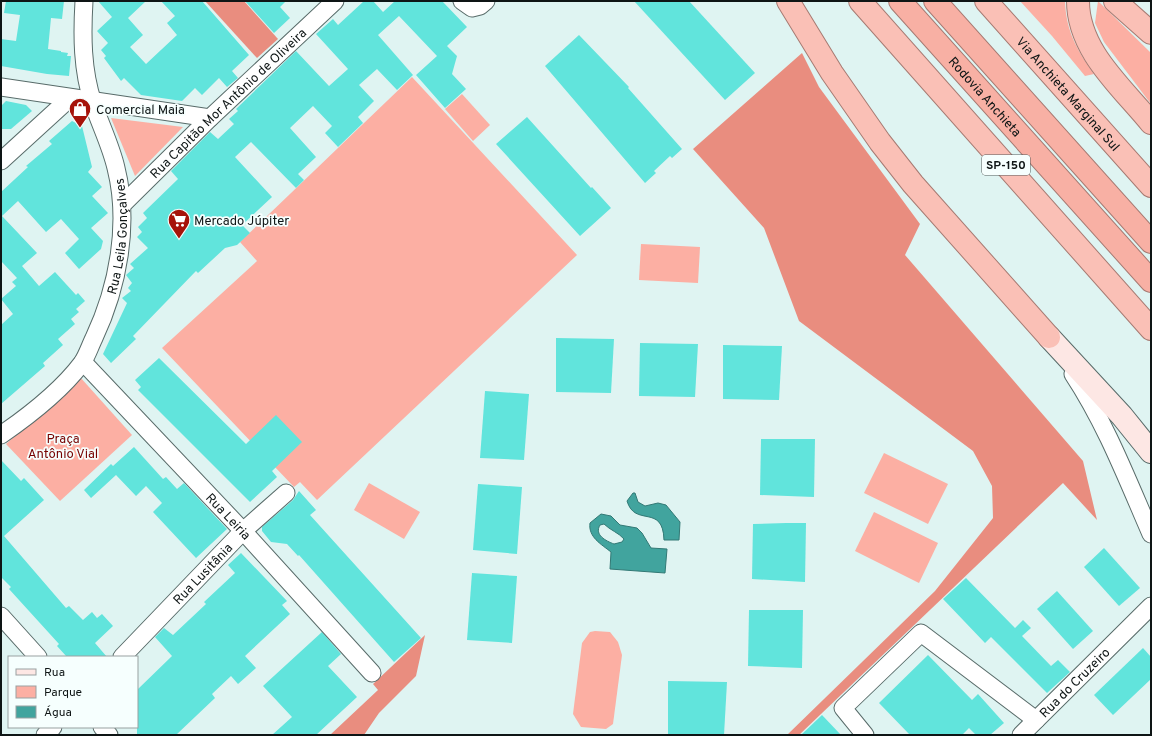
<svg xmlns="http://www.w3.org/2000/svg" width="1152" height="736" font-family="Overpass,sans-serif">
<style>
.green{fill:#fcafa3}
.forest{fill:#e98d7f}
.water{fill:#41a49e;stroke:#327975;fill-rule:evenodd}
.building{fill:#61e4dc}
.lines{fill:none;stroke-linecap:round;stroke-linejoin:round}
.minor-casing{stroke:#586b69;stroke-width:19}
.secondary-casing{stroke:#586b69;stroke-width:24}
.trunk-casing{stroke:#a67a72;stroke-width:24}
.motorway-casing{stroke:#a67a72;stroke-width:24}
.minor{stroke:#fff;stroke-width:17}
.secondary{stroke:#fde7e4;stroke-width:22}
.trunk{stroke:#fac0b6;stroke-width:22}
.motorway{stroke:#f8b0a4;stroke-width:22}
.labels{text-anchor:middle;stroke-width:3.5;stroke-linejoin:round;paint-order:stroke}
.shield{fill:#f6fffe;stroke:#545b5b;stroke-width:1}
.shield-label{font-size:12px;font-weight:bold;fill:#0e1515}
.street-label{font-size:13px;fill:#0e1515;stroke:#f6fffe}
.poi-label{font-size:13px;fill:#0e1515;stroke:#f6fffe;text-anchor:start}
.park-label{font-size:13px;fill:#760200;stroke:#f6fffe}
</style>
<rect width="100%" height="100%" fill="#dff4f2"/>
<g class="green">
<path d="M 1020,1 L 1065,1 C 1066,31 1077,50 1094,74 L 1085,76 L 1052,36 Z"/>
<polygon points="1098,1 1151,53 1151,104 1104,42 1095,23"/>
<polygon points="412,77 577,255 317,500 300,482 294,487 162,348 257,261 240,242"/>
<polygon points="462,94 490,125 473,141 445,109"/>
<polygon points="111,118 183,127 135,176"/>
<polygon points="641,244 700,247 698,283 639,280"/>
<polygon points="80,377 132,435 60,501 6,444"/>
<polygon points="884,453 948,484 928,524 864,493"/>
<polygon points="369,483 420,512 404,539 354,510"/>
<polygon points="874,512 938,543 919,583 855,551"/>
<polygon points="595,631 610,632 618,642 622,655 613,724 606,729 581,727 573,714 582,643 590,632"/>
</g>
<g class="forest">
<polygon points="205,1 244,1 278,39 257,58"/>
<polygon points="802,53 819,87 920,224 905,255 1083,461 1097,520 1063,483 799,735 787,735 935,591 993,518 992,486 973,451 799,321 764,228 693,149"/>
<polygon points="425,635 416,676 379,713 364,735 330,735 378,690 373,684"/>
</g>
<g class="water">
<path d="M 633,493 L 635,493 L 638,502 L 645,506 L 658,503 L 666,505 L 680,522 L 679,540 L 664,540 C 663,503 635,528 627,501 Z"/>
<path d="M 601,514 L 611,516 L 620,525 L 637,528 L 642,533 L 651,548 L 667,549 L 665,573 L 610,569 L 611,552 C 601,544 588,537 590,523 ZM 604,524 C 610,530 619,533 624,539 L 622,542 L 614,544 C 606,541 594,535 600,525 Z"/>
</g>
<g class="building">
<polygon points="6,1 64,1 62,19 51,18 48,49 61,51 61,52 68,53 67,56 71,56 69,76 47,74 1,66 1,39 16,41 20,15 4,13"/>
<polygon points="98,1 146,1 128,18 143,35 130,47 146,64 177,35 167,23 175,16 161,1 202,1 249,55 232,71 238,78 227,87 219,78 202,95 195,88 182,101 141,95 124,78 121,81 104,58 106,56 101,50 108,43 97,31 112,17"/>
<polygon points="245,1 286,1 280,7 290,18 274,33"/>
<polygon points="364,1 373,1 383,12 395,1 442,1 467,27 447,46 457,56 452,74 466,89 445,108 416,75 437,56 399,16 378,35 413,75 397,90 377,69 359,85 374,101 358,117 363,123 338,147 325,133 332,126 313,106 290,128 316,157 298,174 304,180 296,188 251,142 235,157 272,197 242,225 250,233 237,245 225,248 198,273 196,271 133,336 136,339 111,363 103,354 127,303 122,298 131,291 128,288 132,283 126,275 134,268 130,264 148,248 137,237 142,232 138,227 147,218 143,213 178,179 171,171 210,132 218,139 234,124 229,119 238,111 236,109 296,51 329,86 348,69 316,34 333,19 338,25"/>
<polygon points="634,1 689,1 755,73 725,100"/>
<polygon points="579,35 629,87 628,88 682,149 672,158 670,156 654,171 656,173 645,183 545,66"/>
<polygon points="6,101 26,105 32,111 11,129 1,129 1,106"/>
<polygon points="527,117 591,188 592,187 611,208 580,236 496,144"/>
<polygon points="72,121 82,126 92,167 88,172 102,187 92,196 108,213 91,228 103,241 101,249 79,269 65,253 79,239 61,219 46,232 18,201 2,216 37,253 22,266 39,286 55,272 76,295 78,293 85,301 76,309 79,312 71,319 75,324 58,339 63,345 43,363 45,366 1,404 1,325 13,314 1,299 16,286 12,282 17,278 1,261 1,192 28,167 26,166 52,144 49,141"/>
<polygon points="556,338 614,339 611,393 556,392"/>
<polygon points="640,343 698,344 695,397 639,396"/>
<polygon points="723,345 782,346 779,400 723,399"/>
<polygon points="159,358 246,444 276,415 302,442 272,471 277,477 250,502 138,390 141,387 135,380"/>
<polygon points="485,391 529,394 524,460 480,458"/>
<polygon points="761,439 815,439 814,497 760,495"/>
<polygon points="134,447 163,479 166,477 177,489 184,483 227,529 196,558 153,512 162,503 146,486 136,496 116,475 91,498 84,490 111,464 113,466"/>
<polygon points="1,460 21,481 24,478 44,500 4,536 66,608 69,606 83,620 92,612 97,618 102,614 113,626 95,643 107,657 67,657 57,646 59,644 9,589 11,587 1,577"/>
<polygon points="478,484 522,487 517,554 473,550"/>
<polygon points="299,491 316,510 310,515 421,638 394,662 299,555 298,556 287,544 271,542 262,531 262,527 293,500"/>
<polygon points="786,523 806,523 805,582 752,579 753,524"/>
<polygon points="1104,548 1140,588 1119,606 1084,567"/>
<polygon points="241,553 287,601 282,605 290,614 245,656 256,668 238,684 231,676 212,694 215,698 176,735 137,735 137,690 172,656 155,637 164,628 173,635 206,604 204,602 235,573 228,565"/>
<polygon points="472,573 517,576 512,643 467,640"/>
<polygon points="966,578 1015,628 1023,620 1031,628 1022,636 1051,666 1058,660 1070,672 1047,693 991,637 985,643 943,599"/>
<polygon points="1057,591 1093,631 1073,649 1037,609"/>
<polygon points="749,610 803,610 802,668 748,666"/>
<polygon points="322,632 341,654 328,666 357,697 316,735 272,735 292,717 263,686"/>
<polygon points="1143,648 1151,657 1151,679 1113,715 1094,695"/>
<polygon points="928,655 972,700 978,694 1004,723 990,735 976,735 969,728 962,735 910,735 879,703"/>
<polygon points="668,681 727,682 724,735 668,735"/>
<polygon points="822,715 841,735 801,735"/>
</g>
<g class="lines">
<g class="minor-casing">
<g id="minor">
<polyline points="462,1 472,8 480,6 486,1"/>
<polyline points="1,87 210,118"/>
<polyline points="1,161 70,98"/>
<path id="s1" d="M 122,205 L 210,118 L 335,1"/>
<path id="s2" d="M 83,362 L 243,531 L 372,673"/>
<path d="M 1073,374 C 1106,424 1127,479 1151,534"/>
<path id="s3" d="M 1,435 C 30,415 61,391 82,363 C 87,356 90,346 94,338 C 118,287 130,224 116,168 C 111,146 100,124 93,103 C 82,70 82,35 84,1"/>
<polyline points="1,616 38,657"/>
<path id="s4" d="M 122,657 L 243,531 L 286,493"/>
<polyline points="102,727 109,735"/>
<polyline points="45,735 53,727"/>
<polyline points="865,735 843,708 921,633 1036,720"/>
<path id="s5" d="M 1021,735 L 1151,606"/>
</g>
</g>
<g class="secondary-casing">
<polyline id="secondary" points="1049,337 1122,416 1151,452"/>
</g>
<g class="trunk-casing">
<g id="trunk">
<polyline points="788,1 832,73 880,142 913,184 1049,337"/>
<polyline points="860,1 1151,329"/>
<path id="s6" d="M 986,1 L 1151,186"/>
<path d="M 1078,1 C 1078,51 1122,87 1151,123"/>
<polyline points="1115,1 1151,33"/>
</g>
</g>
<g class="motorway-casing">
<g id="motorway">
<path id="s7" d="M 900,1 L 1151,281"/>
<polyline points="935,1 1151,242"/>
</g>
</g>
<use href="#minor" class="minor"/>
<use href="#secondary" class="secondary"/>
<use href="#trunk" class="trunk"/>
<use href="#motorway" class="motorway"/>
</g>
<defs>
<g id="shop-pin" transform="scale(1.15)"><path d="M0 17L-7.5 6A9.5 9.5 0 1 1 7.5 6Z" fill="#a6130a" stroke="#f6fffe"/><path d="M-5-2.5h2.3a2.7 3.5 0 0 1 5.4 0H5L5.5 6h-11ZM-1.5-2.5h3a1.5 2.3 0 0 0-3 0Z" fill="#fff"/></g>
<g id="supermarket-pin" transform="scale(1.15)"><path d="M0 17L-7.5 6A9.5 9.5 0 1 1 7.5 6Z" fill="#a6130a" stroke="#f6fffe"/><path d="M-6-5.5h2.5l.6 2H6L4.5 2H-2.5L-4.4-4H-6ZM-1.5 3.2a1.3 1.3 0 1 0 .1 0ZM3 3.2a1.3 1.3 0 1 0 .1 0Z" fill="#fff"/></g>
</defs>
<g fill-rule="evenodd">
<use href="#shop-pin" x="80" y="109"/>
<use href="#supermarket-pin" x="179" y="220"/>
</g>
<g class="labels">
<rect class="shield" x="982" y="155" width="48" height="20" rx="3"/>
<g class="shield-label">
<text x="1006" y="169">SP-150</text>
</g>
<g class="street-label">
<text dy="5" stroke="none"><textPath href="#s6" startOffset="124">Via Anchieta Marginal Sul</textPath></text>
<text dy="5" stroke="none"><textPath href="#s7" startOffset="128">Rodovia Anchieta</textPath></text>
<text dy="5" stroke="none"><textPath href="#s1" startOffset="147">Rua Capitão Mor Antônio de Oliveira</textPath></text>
<text dy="5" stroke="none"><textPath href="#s3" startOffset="242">Rua Leila Gonçalves</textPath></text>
<text dy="5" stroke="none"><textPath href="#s2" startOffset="212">Rua Leiria</textPath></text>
<text dy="5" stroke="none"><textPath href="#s4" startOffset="116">Rua Lusitânia</textPath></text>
<text dy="5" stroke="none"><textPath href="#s5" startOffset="75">Rua do Cruzeiro</textPath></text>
</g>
<g class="poi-label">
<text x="96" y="114">Comercial Maia</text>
<text x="194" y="225">Mercado Júpiter</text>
</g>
<g class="park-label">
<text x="63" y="443">Praça<tspan x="63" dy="15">Antônio Vial</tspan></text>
</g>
</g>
<rect width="1152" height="736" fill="none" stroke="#0e1515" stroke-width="4"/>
<rect x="8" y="656" width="130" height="72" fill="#f6fffe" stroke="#99a1a1"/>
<rect x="16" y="669" width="20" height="6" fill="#fde7e4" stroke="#99a1a1"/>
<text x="44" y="676" font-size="12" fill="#0e1515">Rua</text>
<rect x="16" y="686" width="20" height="12" fill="#fcafa3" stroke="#99a1a1"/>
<text x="44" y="696" font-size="12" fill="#0e1515">Parque</text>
<rect x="16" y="706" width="20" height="12" fill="#41a49e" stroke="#99a1a1"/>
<text x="44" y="716" font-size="12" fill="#0e1515">Água</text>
</svg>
